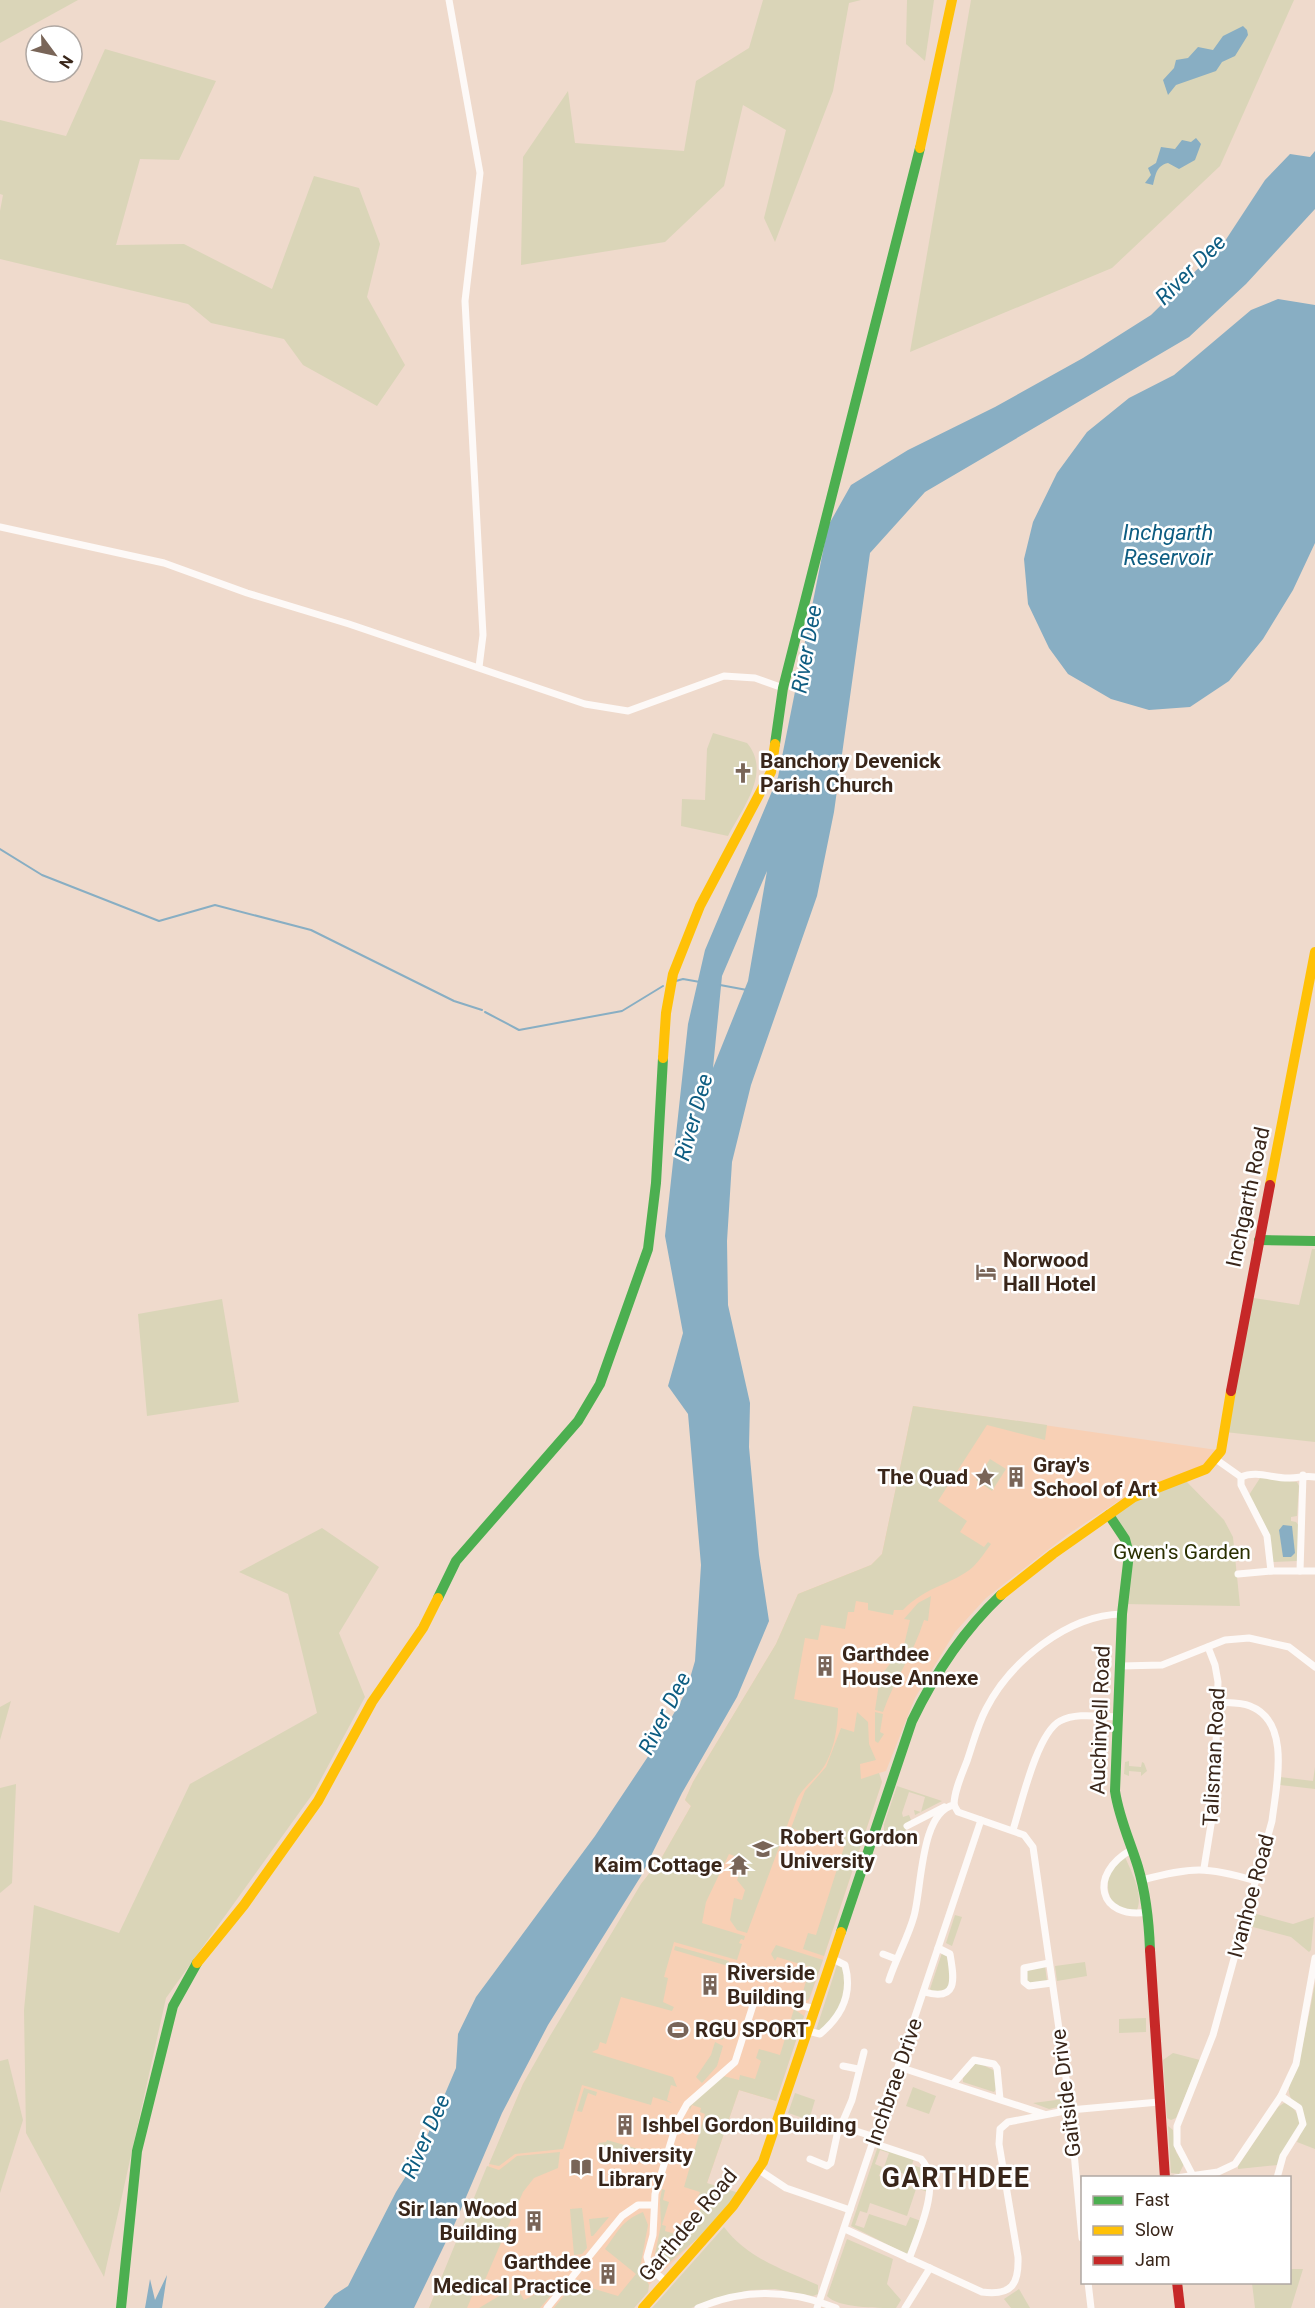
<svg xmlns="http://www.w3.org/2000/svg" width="1315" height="2308" font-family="Roboto,sans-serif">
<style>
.built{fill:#f8d0b5}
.green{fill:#dad5b8}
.water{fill:#88aec3;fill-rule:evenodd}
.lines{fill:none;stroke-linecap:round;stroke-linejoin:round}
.stream{stroke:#88aec3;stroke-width:2}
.street{stroke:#fdf9f7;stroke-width:7}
.fast{stroke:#4caf50;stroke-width:10}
.slow{stroke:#ffc107;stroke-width:10}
.jam{stroke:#c62828;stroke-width:10}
.labels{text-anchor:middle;stroke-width:5;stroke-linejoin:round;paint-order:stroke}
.poi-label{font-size:21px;font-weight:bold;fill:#39261a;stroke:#fff;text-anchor:start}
.street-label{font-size:21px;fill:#39261a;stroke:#fff}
.park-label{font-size:21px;fill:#2a2f00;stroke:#fff}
.water-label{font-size:22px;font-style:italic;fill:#0e5d82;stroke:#fff}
.district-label{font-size:27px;font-weight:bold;letter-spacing:1.5px;fill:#39261a;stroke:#fff}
</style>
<rect width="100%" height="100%" fill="#efdacc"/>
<polygon class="built" points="913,1406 1217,1450 1200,1470 1117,1502 1067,1535 986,1598 955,1632 915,1698 886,1771 879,1773 882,1782 776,2101 739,2090 707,2183 699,2237 649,2285 648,2292 634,2308 429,2308 523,2084 641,1884 662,1857 691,1806 685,1800 693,1782 776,1644 798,1594 871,1565 882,1554"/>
<g class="green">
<polygon points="0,0 78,0 0,43"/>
<polygon points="763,0 861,0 849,3 833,91 775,242 764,218 786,130 743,105 724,186 665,242 521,265 523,157 568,91 575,143 684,151 696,81 749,48"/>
<polygon points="907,0 934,0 925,61 906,44"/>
<polygon points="971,0 1294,0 1220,166 1112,268 910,352"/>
<polygon points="105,49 216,81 179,160 140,159 116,245 184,244 272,289 314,176 359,188 380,244 367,297 405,365 377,406 303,365 284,339 211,323 188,304 0,259 0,211 3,195 0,194 0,120 66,136"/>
<path d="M 713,733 L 747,743 C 772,772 742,809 728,836 L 681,826 L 682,799 L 705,800 L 707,749 Z"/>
<polygon points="1312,1249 1315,1249 1315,1442 1225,1432 1247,1297 1299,1305"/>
<polygon points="222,1299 239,1402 147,1416 138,1314"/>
<path d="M 913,1406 L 1047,1425 L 1045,1440 L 987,1425 L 938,1501 L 967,1521 L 960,1532 L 984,1547 L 988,1542 L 991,1544 C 985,1552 980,1560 973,1567 C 952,1585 926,1586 903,1610 L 894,1610 L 893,1615 L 868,1610 L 868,1603 L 856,1601 L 854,1612 L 848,1612 L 845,1629 L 821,1625 L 818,1640 L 805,1638 L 794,1699 L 838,1708 C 838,1728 833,1758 819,1773 C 811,1782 803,1788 797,1799 L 747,1933 L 737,1930 L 730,1920 L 734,1898 L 742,1900 L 745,1890 L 737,1880 L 745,1860 L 729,1854 L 706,1902 L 702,1923 L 745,1936 L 744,1940 L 741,1939 L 739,1943 L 742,1944 L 737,1960 L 674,1942 L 664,1977 L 668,1978 L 663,2002 L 674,2007 L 672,2011 L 621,1997 L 606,2044 L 600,2042 L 598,2049 L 592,2052 L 673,2077 L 677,2087 L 671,2085 L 667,2100 L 672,2103 L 653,2097 L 651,2105 L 582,2085 L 563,2149 L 515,2154 L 499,2166 L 489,2164 L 523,2084 L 550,2036 L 641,1884 L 662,1857 L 691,1806 L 685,1800 L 693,1782 L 776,1644 L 798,1594 L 871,1565 L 882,1554 Z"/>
<polygon points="990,1459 1006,1469 992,1491 976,1480"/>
<path d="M 1260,1478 L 1297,1482 L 1299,1486 L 1297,1516 L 1291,1517 L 1291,1521 L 1296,1522 L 1299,1526 L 1297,1561 L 1273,1562 C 1269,1528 1264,1524 1249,1495 Z"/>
<polygon points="1184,1479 1224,1520 1233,1537 1240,1606 1123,1604 1129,1554 1109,1515 1130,1500"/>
<polygon points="322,1528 379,1567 339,1633 365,1697 314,1792 166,1998 104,2277 26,2133 24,2010 34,1905 119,1933 190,1784 317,1713 288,1594 239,1572"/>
<path d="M 931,1596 L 928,1621 L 924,1620 C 914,1653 894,1680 883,1712 L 875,1710 L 880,1677 L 904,1645 L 910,1620 L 904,1619 L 918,1603 Z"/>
<polygon points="11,1701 0,1740 0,1707"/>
<polygon points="857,1712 868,1722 869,1744 876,1760 860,1764 861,1779 879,1773 882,1782 824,1956 803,1949 808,1933 816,1935 846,1841 810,1829 809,1834 791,1828 805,1791 826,1767 841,1728 854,1732"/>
<polygon points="875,1712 883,1714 880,1732 884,1734 878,1743 875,1741"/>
<polygon points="1129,1761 1129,1766 1141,1767 1142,1762 1144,1763 1147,1771 1141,1776 1141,1772 1129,1771 1129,1776 1124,1774 1125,1762"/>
<polygon points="1315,1767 1315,1805 1315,1789 1280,1785 1280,1777 1313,1781"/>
<polygon points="16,1784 12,1883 0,1893 0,1788"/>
<polygon points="897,1786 942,1801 915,1815 914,1810 921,1812 925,1797 909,1792 902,1813 903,1817 909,1815 911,1820 904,1833 900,1835 884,1834 884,1824"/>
<path d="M 1125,1857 C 1131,1871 1144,1895 1137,1910 C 1110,1913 1103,1890 1111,1868 Z"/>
<polygon points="1253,1913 1293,1924 1314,1917 1311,1950 1309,1952 1291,1937 1249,1926"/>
<polygon points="955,1915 962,1917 952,1946 946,1943"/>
<polygon points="776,1945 823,1960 809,1999 804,2002 764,1988 801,1999 810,1967 777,1957 775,1961 771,1954"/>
<polygon points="675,1946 729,1961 728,1966 674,1950"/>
<polygon points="942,1953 947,1956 951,1978 948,1989 934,1992 930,1989"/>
<polygon points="1085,1962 1087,1976 1057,1981 1055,1966"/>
<path d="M 837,1965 L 842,1967 C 850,1991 839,2015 820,2031 L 816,2030 Z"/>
<polygon points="1045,1966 1047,1981 1030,1983 1026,1980 1026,1971"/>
<path d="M 1315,1983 L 1315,2149 L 1297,2142 C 1315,2105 1287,2108 1289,2088 C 1290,2081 1296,2074 1298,2066 C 1304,2039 1310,2011 1315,1983 Z"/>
<polygon points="794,2009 804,2016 776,2101 739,2090 707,2183 739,2193 699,2237 669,2263 660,2263 655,2254 661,2225 660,2200 662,2189 665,2190 663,2200 669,2202 662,2225 666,2226 665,2231 686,2237 688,2232 693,2233 703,2199 698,2197 700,2192 684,2187 705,2114 700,2112 701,2108 692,2105 690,2110 689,2107 723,2076 739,2080 740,2075 755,2079 761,2061 756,2058 759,2049 780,2055"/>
<polygon points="1146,2018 1146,2032 1119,2033 1119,2019"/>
<polygon points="721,2021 729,2026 723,2040 716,2038"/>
<polygon points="715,2042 723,2046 717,2066 702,2083 696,2077 711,2055"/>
<polygon points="1173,2053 1200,2060 1176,2118 1171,2120 1167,2118 1163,2060"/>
<polygon points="8,2059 23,2120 0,2193 0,2061"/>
<polygon points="979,2063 995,2071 997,2088 994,2092 963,2082 963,2078 975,2064"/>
<polygon points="913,2087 936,2096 929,2114 906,2106"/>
<polygon points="584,2088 597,2092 596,2096 588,2093 582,2112 577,2111"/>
<polygon points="795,2093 815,2100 809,2120 788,2113"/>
<polygon points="1064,2099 1062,2106 1049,2109 1033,2103"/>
<polygon points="1284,2103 1291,2105 1300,2118 1298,2129 1278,2165 1238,2169 1238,2166 1278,2107"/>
<polygon points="1168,2126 1173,2130 1176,2152 1184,2164 1179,2174 1171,2173"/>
<polygon points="607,2140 638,2149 638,2151 606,2154 598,2143 606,2142"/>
<polygon points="878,2146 914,2158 912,2165 925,2169 928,2192 919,2189 921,2180 884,2167 889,2153 880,2150 875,2164 882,2167 879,2176 916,2189 907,2216 870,2203 867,2213 860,2211 855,2225 864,2228 869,2214 906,2226 910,2217 921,2221 910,2253 906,2254 851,2226"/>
<polygon points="560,2152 558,2168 534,2178 523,2192 478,2296 473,2294 467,2308 429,2308 487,2166 499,2170 517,2156"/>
<polygon points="582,2208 587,2248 582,2254 574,2255 570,2209"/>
<path d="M 643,2212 L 648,2225 L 640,2268 L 649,2285 L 648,2292 L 634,2308 L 554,2308 L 576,2281 L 581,2279 L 578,2284 L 618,2296 L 636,2274 L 605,2249 C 618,2232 621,2221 643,2212 Z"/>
<polygon points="609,2217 593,2236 591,2236 589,2219"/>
<path d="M 724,2227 C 747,2258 784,2270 818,2285 L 818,2294 L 813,2296 L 775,2289 L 750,2290 L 716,2298 L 691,2308 L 652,2308 Z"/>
<path d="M 847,2239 L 893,2259 L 887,2284 L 901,2300 L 896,2308 C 876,2308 838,2308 827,2296 Z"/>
<polygon points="1290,2269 1303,2269 1291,2308 1255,2308 1252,2283 1290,2282"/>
<polygon points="516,2286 524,2300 546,2289 551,2295 540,2308 479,2308"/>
<polygon points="1019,2289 1030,2308 1011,2308 1004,2299"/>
</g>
<g class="water">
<polygon points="1243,26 1247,30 1248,35 1235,56 1222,62 1216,71 1176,85 1168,95 1163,80 1174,68 1176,60 1188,58 1198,47 1213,50 1223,36"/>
<path d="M 1196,138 L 1201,144 L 1195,160 L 1179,169 L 1168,163 C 1156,166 1156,174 1153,185 L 1145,183 L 1151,175 L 1148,168 L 1156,163 L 1161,147 L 1175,149 L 1182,140 L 1191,142 Z"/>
<path d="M 1315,151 L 1315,209 L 1246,284 L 1189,337 L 925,492 L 870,553 L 834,812 L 817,896 L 751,1085 L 732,1162 L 727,1241 L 728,1305 L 750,1403 L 749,1447 L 759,1555 L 769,1621 L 737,1697 L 682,1793 L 641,1876 L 548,2025 L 502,2113 L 455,2223 L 414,2308 L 324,2308 L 334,2295 L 348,2286 L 396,2192 L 419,2155 L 456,2068 L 458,2034 L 476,1997 L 595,1836 L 657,1743 L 686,1692 L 695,1661 L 701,1565 L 688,1414 L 668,1386 L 683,1333 L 665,1236 L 688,1024 L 705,950 L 778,777 L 828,526 L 851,485 L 908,450 L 995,407 L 1083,358 L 1151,315 L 1223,244 L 1265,180 L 1290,154 L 1310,157 ZM 767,871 L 748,981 L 713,1068 L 722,976 Z"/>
<polygon points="1278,299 1315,305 1315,543 1293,590 1263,639 1229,681 1190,707 1149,710 1111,699 1068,674 1049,648 1028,604 1024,559 1033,522 1057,473 1087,432 1129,398 1174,375 1251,310"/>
<polygon points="1283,1525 1292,1526 1295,1553 1291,1557 1283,1557 1279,1530"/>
<polygon points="167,2275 162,2308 145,2308 150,2279 155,2300"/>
</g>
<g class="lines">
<g class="stream">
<polyline points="0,849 42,875 159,921 215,905 311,930 454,1001 482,1010"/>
<polyline points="676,981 683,979 700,982"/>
<polyline points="720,985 747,990"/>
<polyline points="485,1012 519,1030 622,1011 663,986"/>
</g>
<g class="street">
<polyline points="449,0 480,173 465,301 483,635 479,667"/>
<polyline points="0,527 164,563 247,593 349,624 585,704 628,711 724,676 755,678 783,688"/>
<polyline points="1217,1460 1241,1477 1241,1485 1267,1536 1271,1571 1315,1571"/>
<path d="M 1241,1477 C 1257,1470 1274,1479 1290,1478 C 1299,1478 1305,1475 1315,1477"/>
<polyline points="1300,1571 1303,1475"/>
<polyline points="1238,1574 1271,1571"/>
<polyline points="1121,1666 1162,1665 1225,1640 1249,1638 1289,1647 1315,1667"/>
<polyline points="954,1805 958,1812 1024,1835 1033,1847 1069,2099 1082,2238"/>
<path d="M 954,1805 C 954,1791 962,1774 967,1761 C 973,1744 977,1726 986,1709 C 1010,1662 1067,1615 1122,1614"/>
<polyline points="907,1826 944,1807"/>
<path d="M 1013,1830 C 1021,1805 1037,1733 1060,1721 C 1077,1712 1100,1717 1119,1717"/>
<path d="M 1131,1850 C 1088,1874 1098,1920 1148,1912"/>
<polyline points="1204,1868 1214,1806 1218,1682 1215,1665 1208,1647"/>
<path d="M 1142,1880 C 1193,1867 1205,1866 1256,1881"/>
<polyline points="883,1954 896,1959"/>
<polyline points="1049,1963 1024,1968 1024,1982 1029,1986 1052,1983"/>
<path d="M 889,1980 C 896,1958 908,1938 914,1916 C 922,1888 920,1812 954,1805"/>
<path d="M 924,1992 C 959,2002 954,1978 950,1954 L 938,1948"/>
<path d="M 808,2031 L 820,2034 C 842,2016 853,1994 845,1965 L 831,1958"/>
<polyline points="843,2066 858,2069"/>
<polyline points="899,2067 1044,2114"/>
<polyline points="953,2084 974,2060 994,2064 997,2068 1000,2099"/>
<polyline points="840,2126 875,2137"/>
<path d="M 873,2143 L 921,2159 C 943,2182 918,2234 909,2259"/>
<polyline points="810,2159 827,2166 831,2163 837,2135 852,2100 864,2052"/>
<polyline points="759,2170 786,2188 850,2210"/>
<path d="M 1192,2174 L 1177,2145 L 1177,2126 L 1213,2035 L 1272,1821 C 1276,1786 1292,1722 1250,1706 C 1240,1702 1227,1703 1217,1702"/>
<polyline points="1176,2178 1218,2172 1235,2164 1281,2096 1296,2064 1315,1958"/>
<polyline points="1277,2178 1283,2156 1303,2124 1299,2108 1281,2096"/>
<path d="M 845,2229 L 982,2292 C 1012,2296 1019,2284 1018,2257 L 999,2144 L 1000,2129 L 1008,2122 L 1070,2110 L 1159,2102"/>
<polyline points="666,2282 650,2268 647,2257 653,2235 655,2194 677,2122 687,2104 735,2062 754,2002 760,1995 815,2009"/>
<polyline points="1088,2282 1091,2308"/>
<polyline points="547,2308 622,2216 638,2205 653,2205"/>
<path d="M 698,2308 C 744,2288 789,2289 836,2308"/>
<polyline points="817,2308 981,1820"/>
<polyline points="905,2308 930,2268"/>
</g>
<g class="fast">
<polyline points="775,744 783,688 920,148"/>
<polyline points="1259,1240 1315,1241"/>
<path d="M 1109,1515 L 1125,1539 L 1129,1554 L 1122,1614 L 1115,1791 C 1119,1818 1130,1841 1138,1867 C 1146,1894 1149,1922 1150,1950"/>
<polyline points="438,1598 456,1561 578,1421 600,1384 648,1249 656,1183 663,1058"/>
<path d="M 841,1932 L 912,1721 C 935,1673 962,1632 1001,1595"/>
<polyline points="121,2308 137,2151 173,2006 197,1963"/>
</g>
<g class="slow">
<polyline points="920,148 952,0"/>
<polyline points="663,1058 666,1013 673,974 700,906 771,772 775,744"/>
<polyline points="1270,1185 1315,952"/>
<polyline points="1001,1595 1053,1554 1134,1497 1206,1469 1221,1451 1231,1391"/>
<polyline points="197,1963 244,1905 318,1801 372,1702 423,1628 438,1598"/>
<polyline points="643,2308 733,2206 763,2162 841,1932"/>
</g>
<g class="jam">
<polyline points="1231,1391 1270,1185"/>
<polyline points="1150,1950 1165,2178"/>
<polyline points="1177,2282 1180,2308"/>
</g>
</g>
<defs>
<g id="church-bare" transform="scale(1.62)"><path d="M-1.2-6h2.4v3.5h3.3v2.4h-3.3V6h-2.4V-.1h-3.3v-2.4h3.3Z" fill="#796558" stroke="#fff" stroke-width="2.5" paint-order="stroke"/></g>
<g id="hotel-bare" transform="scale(1.62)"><path d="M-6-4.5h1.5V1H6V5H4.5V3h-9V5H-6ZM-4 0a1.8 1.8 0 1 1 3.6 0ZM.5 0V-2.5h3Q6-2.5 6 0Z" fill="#796558" stroke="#fff" stroke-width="2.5" paint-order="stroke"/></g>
<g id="sight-bare" transform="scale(1.62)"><path d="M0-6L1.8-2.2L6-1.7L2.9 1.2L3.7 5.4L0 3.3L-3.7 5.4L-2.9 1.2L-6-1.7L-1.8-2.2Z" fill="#796558" stroke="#fff" stroke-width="2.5" paint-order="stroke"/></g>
<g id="building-bare" transform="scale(1.62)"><path d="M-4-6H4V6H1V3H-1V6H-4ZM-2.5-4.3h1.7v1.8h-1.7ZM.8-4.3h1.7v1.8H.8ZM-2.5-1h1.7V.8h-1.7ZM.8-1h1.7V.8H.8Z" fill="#796558" stroke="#fff" stroke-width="2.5" paint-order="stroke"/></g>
<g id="university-bare" transform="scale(1.62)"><path d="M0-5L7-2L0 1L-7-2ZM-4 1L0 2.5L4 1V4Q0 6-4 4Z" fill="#796558" stroke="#fff" stroke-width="2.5" paint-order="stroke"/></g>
<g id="temple-bare" transform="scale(1.62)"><path d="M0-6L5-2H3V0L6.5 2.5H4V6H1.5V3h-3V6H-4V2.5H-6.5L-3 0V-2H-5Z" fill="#796558" stroke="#fff" stroke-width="2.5" paint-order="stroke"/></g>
<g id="stadium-bare" transform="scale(1.62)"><path d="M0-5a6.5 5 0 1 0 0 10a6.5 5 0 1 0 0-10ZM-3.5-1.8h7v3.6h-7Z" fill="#796558" stroke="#fff" stroke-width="2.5" paint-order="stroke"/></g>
<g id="library-bare" transform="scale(1.62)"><path d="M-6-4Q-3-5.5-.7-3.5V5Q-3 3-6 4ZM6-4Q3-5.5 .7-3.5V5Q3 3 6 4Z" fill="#796558" stroke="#fff" stroke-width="2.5" paint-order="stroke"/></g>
</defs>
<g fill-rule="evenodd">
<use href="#church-bare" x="743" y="773"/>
<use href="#hotel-bare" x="986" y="1272"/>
<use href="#sight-bare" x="985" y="1477"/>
<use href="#building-bare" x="1016" y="1477"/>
<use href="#building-bare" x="825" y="1666"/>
<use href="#university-bare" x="763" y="1849"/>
<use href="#temple-bare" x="739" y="1865"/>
<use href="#building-bare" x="710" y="1985"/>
<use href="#stadium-bare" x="678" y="2030"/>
<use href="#building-bare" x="625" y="2125"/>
<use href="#library-bare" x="581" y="2167"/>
<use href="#building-bare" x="534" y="2221"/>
<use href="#building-bare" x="608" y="2274"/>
</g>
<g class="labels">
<g class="poi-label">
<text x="760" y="768">Banchory Devenick<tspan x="760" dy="24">Parish Church</tspan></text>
<text x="1003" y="1267">Norwood<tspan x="1003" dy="24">Hall Hotel</tspan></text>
<text x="1033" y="1472">Gray's<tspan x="1033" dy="24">School of Art</tspan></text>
<text x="968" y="1484" text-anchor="end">The Quad</text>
<text x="842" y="1661">Garthdee<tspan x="842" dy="24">House Annexe</tspan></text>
<text x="780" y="1844">Robert Gordon<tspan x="780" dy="24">University</tspan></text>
<text x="722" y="1872" text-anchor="end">Kaim Cottage</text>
<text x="727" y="1980">Riverside<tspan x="727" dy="24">Building</tspan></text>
<text x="695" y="2037">RGU SPORT</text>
<text x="642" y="2132">Ishbel Gordon Building</text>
<text x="598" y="2162">University<tspan x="598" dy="24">Library</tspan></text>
<text x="517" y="2216" text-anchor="end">Sir Ian Wood<tspan x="517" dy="24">Building</tspan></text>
<text x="591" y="2269" text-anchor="end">Garthdee<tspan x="591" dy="24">Medical Practice</tspan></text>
</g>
<g class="street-label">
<text transform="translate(1248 1197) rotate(-78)" y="7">Inchgarth Road</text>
<text transform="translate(1100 1720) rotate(-88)" y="7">Auchinyell Road</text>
<text transform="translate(1214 1757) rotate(-87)" y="7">Talisman Road</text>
<text transform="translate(1251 1896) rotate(-75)" y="7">Ivanhoe Road</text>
<text transform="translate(894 2082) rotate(-71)" y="7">Inchbrae Drive</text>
<text transform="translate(1066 2093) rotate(-97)" y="7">Gaitside Drive</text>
<text transform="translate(688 2225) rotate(-50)" y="7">Garthdee Road</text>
</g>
<g class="park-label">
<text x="1182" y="1559">Gwen's Garden</text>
</g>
<g class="water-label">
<text transform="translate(1190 269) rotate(-45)" y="8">River Dee</text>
<text x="1168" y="540">Inchgarth<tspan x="1168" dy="25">Reservoir</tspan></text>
<text transform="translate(806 649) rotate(-80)" y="8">River Dee</text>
<text transform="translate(693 1117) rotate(-74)" y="8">River Dee</text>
<text transform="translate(664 1713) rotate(-63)" y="8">River Dee</text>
<text transform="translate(425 2136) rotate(-66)" y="8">River Dee</text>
</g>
<g class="district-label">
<text x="956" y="2187">GARTHDEE</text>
</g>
</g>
<rect x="1081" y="2176" width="210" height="108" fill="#ffffff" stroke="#b0a8a3" stroke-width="1.5"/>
<rect x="1093" y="2196" width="30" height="9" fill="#4caf50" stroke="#b0a8a3" stroke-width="1.5"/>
<text x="1135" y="2206" font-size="18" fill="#39261a">Fast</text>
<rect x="1093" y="2226" width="30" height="9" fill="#ffc107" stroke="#b0a8a3" stroke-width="1.5"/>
<text x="1135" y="2236" font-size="18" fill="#39261a">Slow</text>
<rect x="1093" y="2256" width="30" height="9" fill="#c62828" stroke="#b0a8a3" stroke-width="1.5"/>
<text x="1135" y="2266" font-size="18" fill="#39261a">Jam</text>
<g transform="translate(54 54) rotate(123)"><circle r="28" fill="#ffffff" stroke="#b0a8a3" stroke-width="1.5"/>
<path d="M0-4.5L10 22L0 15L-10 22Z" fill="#796558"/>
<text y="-9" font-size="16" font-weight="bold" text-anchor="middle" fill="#39261a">N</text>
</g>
</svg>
